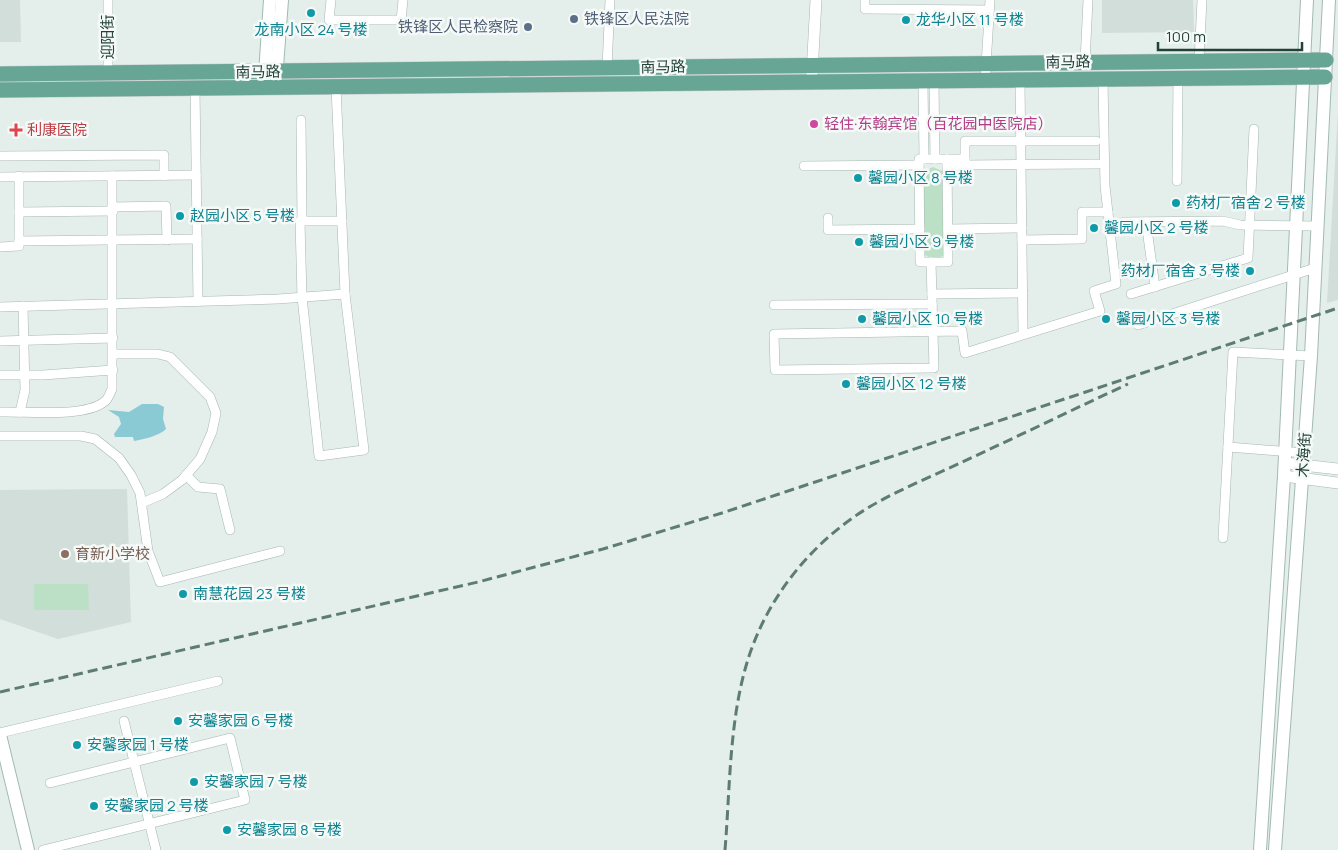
<svg xmlns="http://www.w3.org/2000/svg" width="1338" height="850" font-family="Manrope,'Noto Sans SC',sans-serif">
<style>
.built{fill:#d2ded9}
.green{fill:#bce0c6}
.water{fill:#8acad5}
.lines{fill:none;stroke-linecap:round;stroke-linejoin:round}
.minor-casing{stroke:#a6b7b1;stroke-width:10}
.tertiary-casing{stroke:#a6b7b1;stroke-width:12}
.secondary-casing{stroke:#a2bab2;stroke-width:14}
.primary-casing{stroke:#c1cac7;stroke-width:16}
.minor{stroke:#fff;stroke-width:9}
.tertiary{stroke:#fff;stroke-width:11}
.secondary{stroke:#fff;stroke-width:12}
.primary{stroke:#67a595;stroke-width:15}
.rail{stroke:#5d7c74;stroke-width:3;stroke-dasharray:10 5;stroke-linecap:butt}
.culture-dot{fill:#0f9aa8;stroke:#f5faf8;stroke-width:2}
.service-dot{fill:#5c6f8a;stroke:#f5faf8;stroke-width:2}
.hotel-dot{fill:#d1479c;stroke:#f5faf8;stroke-width:2}
.health-dot{fill:#e0444e;stroke:#f5faf8;stroke-width:2}
.education-dot{fill:#8d6e63;stroke:#f5faf8;stroke-width:2}
.labels{text-anchor:middle;stroke-width:5;stroke-linejoin:round;paint-order:stroke}
.service-label{font-size:15px;fill:#4e5e75;stroke:#f5faf8;text-anchor:start}
.culture-label{font-size:15px;fill:#0d838f;stroke:#f5faf8;text-anchor:start}
.street-label{font-size:15px;fill:#224138;stroke:#f5faf8}
.hotel-label{font-size:15px;fill:#b23c85;stroke:#f5faf8;text-anchor:start}
.health-label{font-size:15px;fill:#be3a42;stroke:#f5faf8;text-anchor:start}
.education-label{font-size:15px;fill:#785e54;stroke:#f5faf8;text-anchor:start}
</style>
<rect width="100%" height="100%" fill="#e4eeea"/>
<g class="built">
<polygon points="0,0 20,0 21,42 0,42"/>
<polygon points="1102,0 1193,0 1194,32 1102,33"/>
<polygon points="1338,111 1338,300 1327,303"/>
<polygon points="127,489 131,622 58,639 0,619 0,490"/>
</g>
<g class="green">
<polygon points="933,167 942,171 944,255 935,260 925,255 923,172"/>
<polygon points="34,584 88,584 89,610 34,610"/>
</g>
<path class="water" d="M 142,404 L 158,404 L 164,407 L 163,419 L 166,429 C 159,436 144,439 134,441 L 133,437 L 115,437 L 114,434 L 121,424 L 119,417 L 108,410 L 129,412 Z"/>
<g class="lines">
<g class="minor-casing">
<g id="minor">
<polyline points="331,0 329,20 401,20 403,0"/>
<polyline points="865,0 865,9 989,10"/>
<polyline points="1199,61 1202,0"/>
<polyline points="1085,62 1088,0"/>
<polyline points="607,68 610,0"/>
<polyline points="108,73 108,0"/>
<polyline points="923,81 924,159"/>
<polyline points="934,81 935,159"/>
<polyline points="1020,81 1023,334"/>
<polyline points="985,82 990,0"/>
<polyline points="195,88 198,301"/>
<polyline points="301,120 302,221"/>
<polyline points="0,156 164,155 164,176"/>
<polygon points="919,159 947,159 948,262 920,262"/>
<polyline points="947,159 965,159 965,141 1096,141"/>
<polyline points="965,165 1098,164"/>
<polyline points="804,166 919,165"/>
<polyline points="947,166 965,165 965,159"/>
<polyline points="0,177 196,175"/>
<polyline points="1177,181 1178,79"/>
<polyline points="113,207 166,206 167,240"/>
<polyline points="19,212 113,211"/>
<polyline points="828,218 828,230 920,229"/>
<polyline points="342,221 300,221 302,297 319,456 364,450 345,294"/>
<polyline points="1124,222 1223,221 1240,225 1316,226"/>
<polyline points="1146,222 1155,287"/>
<polyline points="948,229 1022,228"/>
<polyline points="1022,240 1082,239 1082,212 1108,212"/>
<polyline points="19,241 197,239"/>
<polyline points="0,247 19,246 19,176"/>
<path d="M 931,262 C 932,297 933,333 934,368 L 775,370 L 774,334 L 962,331 L 965,353 L 1100,311 L 1094,291 L 1116,284 L 1105,186 L 1103,80"/>
<polyline points="932,294 1023,293"/>
<polyline points="1131,294 1248,258 1254,129"/>
<polyline points="774,305 932,304"/>
<polyline points="0,307 278,299 345,294 336,87"/>
<polyline points="1138,325 1315,268"/>
<polyline points="0,341 113,338"/>
<polyline points="113,354 158,354 170,357 210,397 216,413 212,432 200,459 182,480 163,494 142,503"/>
<polyline points="0,375 43,375 113,370"/>
<path d="M 0,412 C 26,411 83,418 104,402 C 108,400 110,393 112,389 L 112,176"/>
<polyline points="20,412 25,390 23,306"/>
<polyline points="0,436 81,436 95,439 119,458 131,475 140,493 148,551 160,582 280,551"/>
<polyline points="1228,447 1304,453"/>
<polyline points="186,475 198,487 220,489 230,530"/>
<polyline points="1223,538 1233,352 1311,356"/>
<polyline points="124,721 156,850"/>
<polyline points="0,733 218,681"/>
<polyline points="43,850 245,800 230,738 50,783"/>
</g>
</g>
<g class="tertiary-casing">
<g id="tertiary">
<polyline points="812,73 816,0"/>
<polyline points="1285,463 1338,469"/>
<polyline points="1284,476 1338,483"/>
</g>
</g>
<g class="secondary-casing">
<g id="secondary">
<polyline points="276,80 282,0"/>
<polyline points="264,88 270,0"/>
<polyline points="0,735 28,850"/>
<polyline points="1260,850 1284,476 1307,0"/>
<polyline points="1275,850 1311,356 1329,0"/>
</g>
</g>
<g class="primary-casing">
<g id="primary">
<polyline points="0,74 1326,60"/>
<polyline points="0,90 1325,77"/>
</g>
</g>
<use href="#minor" class="minor"/>
<use href="#tertiary" class="tertiary"/>
<use href="#secondary" class="secondary"/>
<use href="#primary" class="primary"/>
<g class="rail">
<polyline points="0,692 478,582 603,549 722,513 1338,308"/>
<path d="M 725,850 C 730,790 729,725 746,666 C 765,599 812,541 871,506 C 904,487 940,473 973,457 C 1025,433 1076,408 1128,384"/>
</g>
</g>
<g class="culture-dot">
<circle cx="311" cy="13" r="5"/>
<circle cx="906" cy="20" r="5"/>
<circle cx="858" cy="178" r="5"/>
<circle cx="1176" cy="203" r="5"/>
<circle cx="180" cy="216" r="5"/>
<circle cx="1094" cy="228" r="5"/>
<circle cx="859" cy="242" r="5"/>
<circle cx="1250" cy="271" r="5"/>
<circle cx="862" cy="319" r="5"/>
<circle cx="1106" cy="319" r="5"/>
<circle cx="846" cy="384" r="5"/>
<circle cx="183" cy="594" r="5"/>
<circle cx="178" cy="721" r="5"/>
<circle cx="77" cy="745" r="5"/>
<circle cx="194" cy="782" r="5"/>
<circle cx="94" cy="806" r="5"/>
<circle cx="227" cy="830" r="5"/>
</g>
<g class="service-dot">
<circle cx="574" cy="19" r="5"/>
<circle cx="528" cy="27" r="5"/>
</g>
<circle class="hotel-dot" cx="814" cy="124" r="5"/>
<path class="health-dot" d="M13.5 122.5h5v5h5v5h-5v5h-5v-5h-5v-5h5z"/>
<circle class="education-dot" cx="65" cy="554" r="5"/>
<g class="labels">
<g class="service-label">
<text x="584" y="24">铁锋区人民法院</text>
<text x="518" y="32" text-anchor="end">铁锋区人民检察院</text>
</g>
<g class="culture-label">
<text x="916" y="25">龙华小区 11 号楼</text>
<text x="311" y="35" text-anchor="middle">龙南小区 24 号楼</text>
<text x="868" y="183">馨园小区 8 号楼</text>
<text x="1186" y="208">药材厂宿舍 2 号楼</text>
<text x="190" y="221">赵园小区 5 号楼</text>
<text x="1104" y="233">馨园小区 2 号楼</text>
<text x="869" y="247">馨园小区 9 号楼</text>
<text x="1240" y="276" text-anchor="end">药材厂宿舍 3 号楼</text>
<text x="872" y="324">馨园小区 10 号楼</text>
<text x="1116" y="324">馨园小区 3 号楼</text>
<text x="856" y="389">馨园小区 12 号楼</text>
<text x="193" y="599">南慧花园 23 号楼</text>
<text x="188" y="726">安馨家园 6 号楼</text>
<text x="87" y="750">安馨家园 1 号楼</text>
<text x="204" y="787">安馨家园 7 号楼</text>
<text x="104" y="811">安馨家园 2 号楼</text>
<text x="237" y="835">安馨家园 8 号楼</text>
</g>
<g class="street-label">
<text transform="translate(108 37) rotate(-90)" y="5">迎阳街</text>
<text transform="translate(1068 62) rotate(-1)" y="5">南马路</text>
<text transform="translate(663 67) rotate(-1)" y="5">南马路</text>
<text transform="translate(258 72) rotate(-1)" y="5">南马路</text>
<text transform="translate(1304 455) rotate(-86)" y="5">木海街</text>
</g>
<g class="hotel-label">
<text x="824" y="129">轻住·东翰宾馆（百花园中医院店）</text>
</g>
<g class="health-label">
<text x="27" y="135">利康医院</text>
</g>
<g class="education-label">
<text x="75" y="559">育新小学校</text>
</g>
</g>
<path d="M1158 42v8h144v-8" fill="none" stroke="#224138" stroke-width="2.5"/>
<text x="1166" y="42" font-size="15" fill="#224138" stroke="#f5faf8" stroke-width="4" paint-order="stroke">100 m</text>
</svg>
